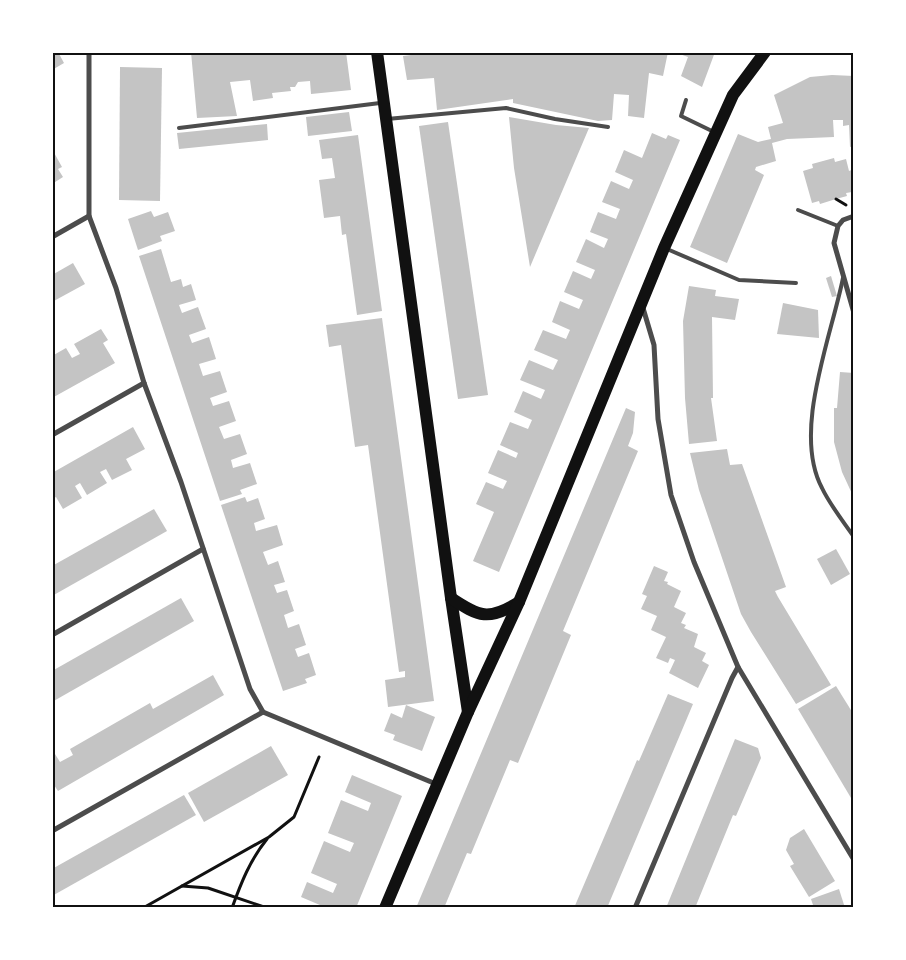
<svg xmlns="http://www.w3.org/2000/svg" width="906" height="960" font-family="Merriweather,serif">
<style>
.building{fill:#c4c4c4}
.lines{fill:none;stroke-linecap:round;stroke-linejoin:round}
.path{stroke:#111;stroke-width:3}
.service{stroke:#4c4c4c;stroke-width:4}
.minor{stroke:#4c4c4c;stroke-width:5}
.primary{stroke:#111;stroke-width:12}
.neatline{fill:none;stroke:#111;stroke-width:2}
</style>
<rect width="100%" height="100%" fill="#fff"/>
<g class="building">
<polygon points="52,52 58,52 64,63 52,70"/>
<polygon points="191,52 346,52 351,90 311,94 310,81 298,82 295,87 290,87 291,91 272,93 273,98 253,101 250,80 230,82 237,116 197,118"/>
<polygon points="410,52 668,52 663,76 649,73 644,118 628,116 629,95 614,94 612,120 598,121 513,103 513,99 437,110 434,78 407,80 403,56 411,55"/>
<polygon points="674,52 715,52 702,87 681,76 688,57"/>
<polygon points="120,67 162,68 160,201 119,200"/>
<polygon points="832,75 854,76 854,146 850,147 849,125 843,126 843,120 833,120 834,137 787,139 772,143 776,161 756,167 755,170 764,175 727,263 690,247 738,134 758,142 771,139 768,127 783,123 774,95 810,77"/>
<polygon points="349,112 352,131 308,136 306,117"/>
<polygon points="509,117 556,125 589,128 530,267 514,168"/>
<polygon points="448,122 488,395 458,399 419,126"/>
<polygon points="267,124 268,140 179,149 177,133"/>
<polygon points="652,133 666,139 668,135 680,140 499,572 473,561 494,512 476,504 486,482 503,489 507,481 488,473 498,450 516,458 518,453 500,445 510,422 528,429 532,420 514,412 523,391 541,399 545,390 520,380 529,360 553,370 558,360 534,350 543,330 566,339 570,330 552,322 560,301 579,309 583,300 564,292 573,271 591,279 595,270 576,262 586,239 604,248 608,239 590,232 598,212 616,219 620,209 602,202 611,181 629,189 633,180 615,172 624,150 642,158"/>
<polygon points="358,135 382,311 357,315 346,234 342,235 340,216 324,218 319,180 335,178 332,158 322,159 319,140"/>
<polygon points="52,149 62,167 58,169 63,177 52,184"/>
<polygon points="834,158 835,162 846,159 849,171 854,169 854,195 852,192 846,193 847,196 836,199 820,204 819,201 812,203 803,171 813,168 812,164"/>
<polygon points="151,211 154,217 168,212 175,231 160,236 162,241 138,250 128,219"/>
<polygon points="161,249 171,282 181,279 183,287 191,284 196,300 179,305 182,313 198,307 206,329 189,335 192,343 209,337 216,359 199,364 203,376 220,371 227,392 210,398 213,406 229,401 236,421 219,427 224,439 240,434 247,454 231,460 233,468 250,463 257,484 240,490 242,494 220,501 139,256"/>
<polygon points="73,263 85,284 52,302 52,275"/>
<polygon points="831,276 837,296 832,297 826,278"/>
<polygon points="689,286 716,290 715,296 739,299 735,320 712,317 713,398 711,398 717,441 689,444 685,398 683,321"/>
<polygon points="783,303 818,310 819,338 777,334"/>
<polygon points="382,318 434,701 388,707 385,680 405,677 405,671 399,672 368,445 355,447 341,345 329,347 326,325"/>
<polygon points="101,329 108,340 103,343 115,363 52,398 52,369 55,368 52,364 52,356 66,348 72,358 80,354 74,344"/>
<polygon points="840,372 854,373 854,498 842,472 834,442 834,408 837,408"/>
<polygon points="626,408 635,412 633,433 628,446 638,451 563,631 571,635 518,763 510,760 471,854 467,853 444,908 416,908"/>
<polygon points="133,427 145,449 126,459 132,470 112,480 106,469 100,472 107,483 87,495 80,483 75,486 82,498 63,509 56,497 52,499 52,473"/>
<polygon points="727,449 730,465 742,464 786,587 775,591 778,597 831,685 796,704 751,632 741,614 699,490 690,453"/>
<polygon points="245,497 247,502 258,498 265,519 254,523 256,531 277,525 283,545 263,552 268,565 278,561 285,582 274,585 277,593 287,590 294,611 284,615 288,628 299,624 306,645 295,649 298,657 309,653 316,675 305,679 307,683 283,691 221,505"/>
<polygon points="154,509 167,531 52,596 52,566"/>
<polygon points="836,549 850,574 831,585 817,559"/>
<polygon points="654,566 668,572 664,581 668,582 667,584 681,591 674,607 686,613 681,623 686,625 684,628 698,634 694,647 706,653 702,661 709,665 698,688 669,673 675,660 670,658 668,663 656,658 666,637 651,630 657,616 641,609 647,596 642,594"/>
<polygon points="181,598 194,621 52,702 52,671"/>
<polygon points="213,675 224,695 58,791 52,782 52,756 55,754 60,762 73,755 70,749 150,703 153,709"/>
<polygon points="836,686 854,715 854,803 798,709"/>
<polygon points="668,694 693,704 607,908 574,908 637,760 639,761"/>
<polygon points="406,705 435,717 422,751 393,740 395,735 384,731 391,713 402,718"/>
<polygon points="735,739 758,748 761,758 736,816 733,815 695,908 666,908"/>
<polygon points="271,746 288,775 204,822 188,793"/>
<polygon points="352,775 402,796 356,908 327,908 301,897 307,882 333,893 337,884 311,873 324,841 350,852 354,843 328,833 341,800 368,811 371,803 345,792"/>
<polygon points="184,795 196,815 52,896 52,869"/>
<polygon points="804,829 835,881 809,897 790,866 794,864 786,850 790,838"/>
<polygon points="839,889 845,908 814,908 811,899"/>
</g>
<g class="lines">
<g class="path">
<polyline points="836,199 846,205"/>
<polyline points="182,886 208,888 267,908"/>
<polyline points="143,908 269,837 294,817 319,757"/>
<path d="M 232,908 C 241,883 250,860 267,839"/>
</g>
<g class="service">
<polyline points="686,100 681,116 714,132"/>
<polyline points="387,119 506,108 555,119 608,127"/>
<polyline points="179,128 380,103"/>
<polyline points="798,210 838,226"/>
<polyline points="667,249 739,280 796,283"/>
<path d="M 843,278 C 831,338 792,432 822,488 C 830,505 843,521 854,537"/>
</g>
<g class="minor">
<polyline points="89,52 89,216 116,288 144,383 181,482 250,689 263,712 436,784"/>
<polyline points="854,216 843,220 838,226 834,243 854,313"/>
<polyline points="52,237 89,216"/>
<polyline points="643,308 654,345 658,419 671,495 694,562 738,667 854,860"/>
<polyline points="52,435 144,383"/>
<polyline points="52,635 203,549"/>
<polyline points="52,831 263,712"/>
<polyline points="635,908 732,678 738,667"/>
</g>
<g class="primary">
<polyline points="377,52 451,598 468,712"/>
<path d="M 451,598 C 479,617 489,621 519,602"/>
<polyline points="385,908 468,712 519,602 664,248 733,95 765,52"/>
</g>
</g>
<rect width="906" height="960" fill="none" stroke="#ffffff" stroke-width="108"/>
<rect x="54" y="54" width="798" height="852" class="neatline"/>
</svg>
